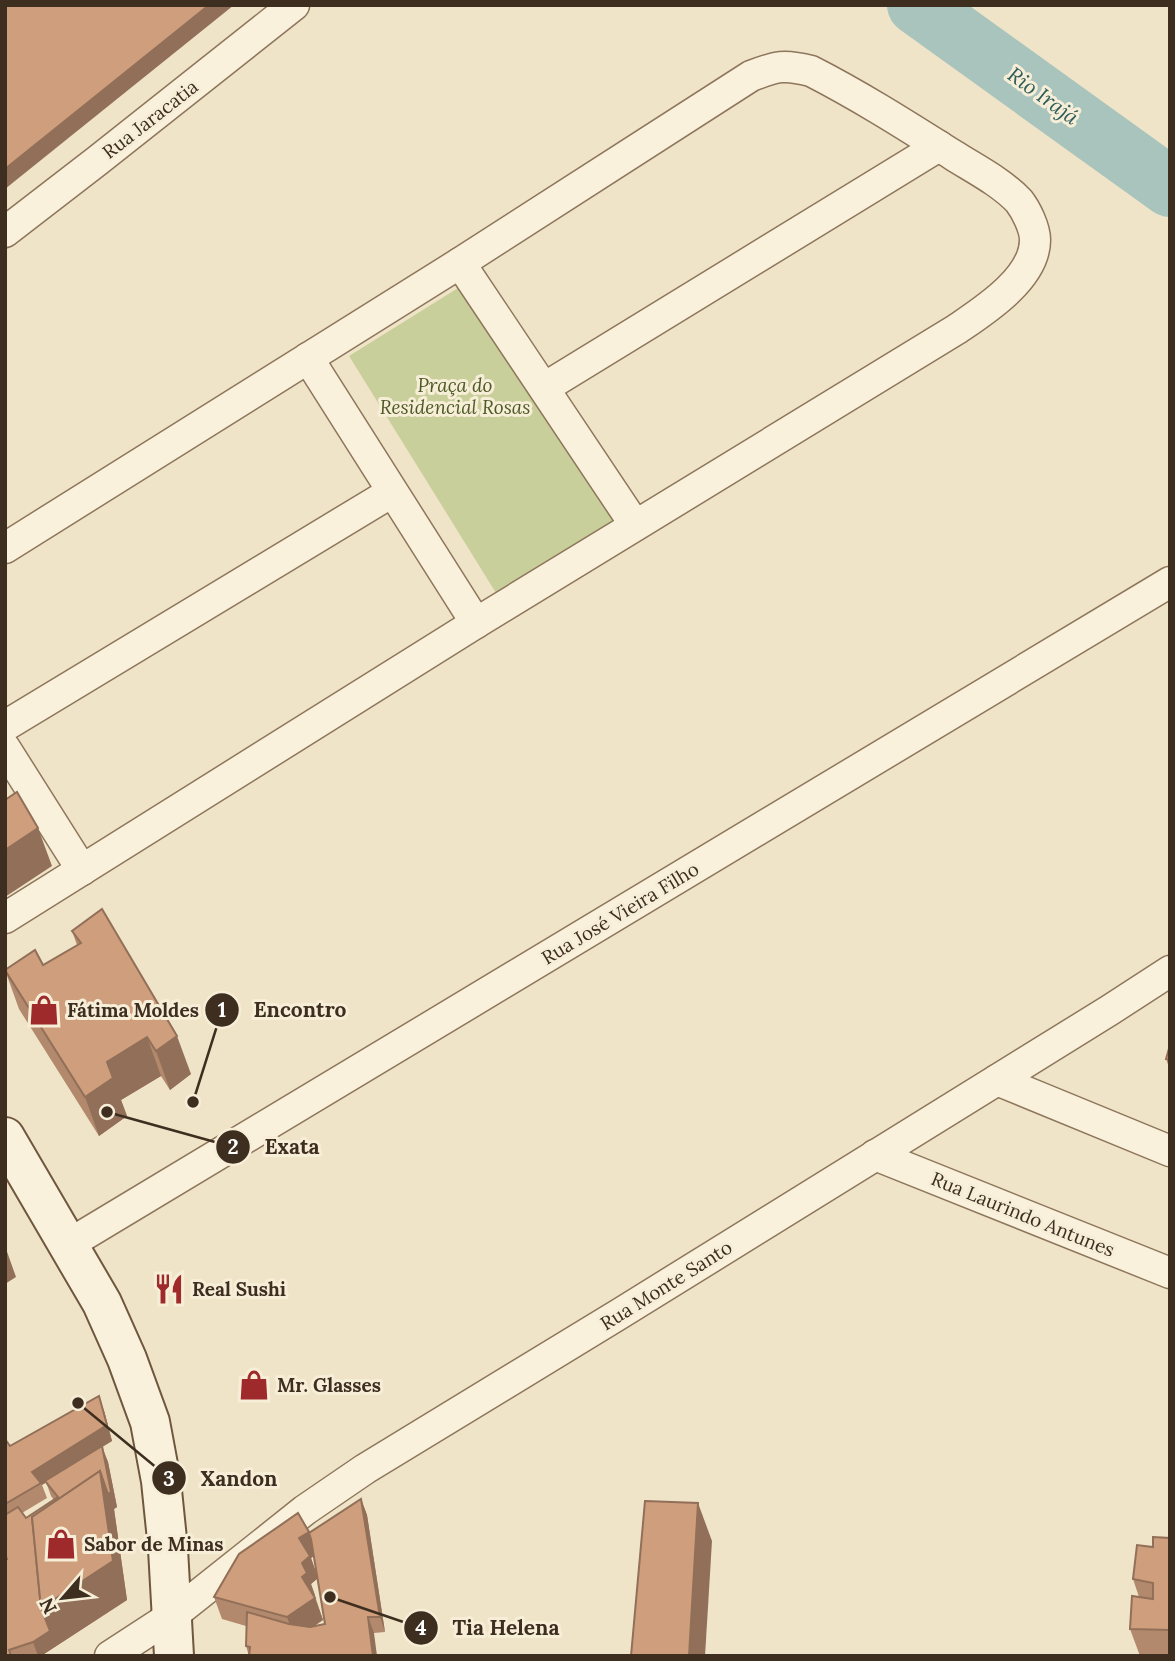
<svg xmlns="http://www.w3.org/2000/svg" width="1175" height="1661" font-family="Lora,serif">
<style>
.green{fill:#c9cf9b}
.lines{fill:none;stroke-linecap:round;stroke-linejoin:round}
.river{stroke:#a9c4bc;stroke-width:60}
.street-casing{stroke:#8d765c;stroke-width:33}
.secondary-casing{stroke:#6f573f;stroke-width:42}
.street{stroke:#faf1dc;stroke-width:30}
.secondary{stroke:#faf1dc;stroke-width:38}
.wall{fill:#b2896c;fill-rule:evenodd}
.shaded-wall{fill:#916f58}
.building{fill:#cf9f7d;stroke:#916f58;stroke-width:2}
.labels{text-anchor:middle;stroke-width:6;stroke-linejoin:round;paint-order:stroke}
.street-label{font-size:19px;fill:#3d2e20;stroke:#f7eed8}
.park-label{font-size:19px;font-style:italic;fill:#4d5a26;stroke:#f7eed8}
.poi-label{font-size:19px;font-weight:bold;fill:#3d2e20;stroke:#f7eed8;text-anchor:start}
.water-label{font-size:21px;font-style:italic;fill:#2f5d5a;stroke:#f7eed8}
.leader{fill:none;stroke:#3d2e20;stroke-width:2.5}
.callout-dot{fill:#3d2e20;stroke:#f7eed8;stroke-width:2.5}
.mark-label{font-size:21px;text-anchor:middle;font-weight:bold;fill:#fff}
.callout-label{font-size:21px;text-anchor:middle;font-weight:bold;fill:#3d2e20;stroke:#f7eed8;stroke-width:6;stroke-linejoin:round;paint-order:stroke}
</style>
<rect width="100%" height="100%" fill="#f0e4c8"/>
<polygon class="green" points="466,283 618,528 501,601 349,356"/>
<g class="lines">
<polyline class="river" points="917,5 1170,187"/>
<g class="street-casing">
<g id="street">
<polyline points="5,232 97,161 294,5"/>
<polyline points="460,263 635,525"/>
<polyline points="308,358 476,623"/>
<polyline points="544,388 939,146"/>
<path d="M 5,548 L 460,263 L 751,76 C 777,66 784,64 811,71 C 860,96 907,126 953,155 C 975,169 1001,182 1019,201 C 1026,210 1035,228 1035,240 C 1035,278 985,310 957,329 L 476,623 L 5,918"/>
<polyline points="5,726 392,492"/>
<polyline points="5,748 82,870"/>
<polyline points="997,1080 1170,1151"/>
<polyline points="875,1155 1170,1273"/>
<polyline points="69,1244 1170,582"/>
<polyline points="110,1656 173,1615 305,1510 365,1469 621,1313 1110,1010 1170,971"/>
</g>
</g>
<g class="secondary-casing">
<polyline id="secondary" points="5,1137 102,1303 127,1359 150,1422 161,1481 168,1549 174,1656"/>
</g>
<use href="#street" class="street"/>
<use href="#secondary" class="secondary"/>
</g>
<g class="wall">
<polygon points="72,931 191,1074 170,1090 161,1076 121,1100 127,1116 99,1136 19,1009 5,970 43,965 77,945"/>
<polygon points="1170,1045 1170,1070 1166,1059"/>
<path d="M 104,1411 L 112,1441 L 102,1447 L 108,1462 L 117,1507 L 114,1509 L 127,1600 L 41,1656 L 5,1656 L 5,1439 L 10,1446 ZM 46,1482 L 51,1496 L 54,1500 L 26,1518 L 22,1513 L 47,1498 L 42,1485 Z"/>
<path d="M 361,1499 L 367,1515 L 385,1632 L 374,1633 L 249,1656 L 246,1646 L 246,1626 L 222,1619 L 214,1597 L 309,1533 ZM 314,1556 L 318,1578 L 311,1558 ZM 318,1578 L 325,1624 L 314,1626 L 323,1620 L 311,1584 Z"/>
<polygon points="1170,1538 1170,1656 1140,1656 1130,1629 1139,1597 1133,1579 1153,1547"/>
</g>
<g class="shaded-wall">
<polygon points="209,5 234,5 5,189 5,169"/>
<polygon points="38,828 52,866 5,897 5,850"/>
<polygon points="177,1036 191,1074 170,1090 156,1051"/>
<polygon points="147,1037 161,1076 121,1100 127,1116 99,1136 85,1097 107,1062"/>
<polygon points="5,1246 16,1277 5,1284"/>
<polygon points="99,1396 104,1411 112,1441 102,1447 108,1462 117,1507 114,1509 127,1600 41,1656 38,1656 33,1642 41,1608 100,1471 102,1447 42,1485 32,1472"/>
<polygon points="361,1499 367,1515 385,1632 380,1617"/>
<polygon points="698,1503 712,1541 705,1656 689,1656"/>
<polygon points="309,1532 317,1554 311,1558 318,1578 311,1584 315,1595 310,1599 302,1577 299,1538"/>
<polygon points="315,1598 323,1620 295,1639 287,1617"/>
<polygon points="368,1617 374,1633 377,1656 373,1656"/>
</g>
<g class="building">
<polygon points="5,5 209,5 5,169"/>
<polygon points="17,792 38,828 5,850 5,800"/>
<polygon points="102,909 177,1036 156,1051 147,1037 107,1062 113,1078 85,1097 5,970 35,950 43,965 81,943 72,931"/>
<polygon points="1170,1045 1170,1060 1166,1059"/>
<polygon points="99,1396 107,1425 32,1472 41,1483 5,1504 5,1439 10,1446"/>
<polygon points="102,1446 111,1492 108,1494 100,1471 32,1517 41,1608 50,1631 33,1642 9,1650 11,1656 5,1656 5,1560 7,1559 5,1555 5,1515 18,1507 26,1518 58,1497 45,1481"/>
<polygon points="100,1471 113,1561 41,1608 32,1517"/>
<polygon points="361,1499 380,1617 368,1617 373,1656 249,1656 250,1647 246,1646 247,1612 289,1624 310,1627 325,1624 311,1539 309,1533"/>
<polygon points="645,1501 698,1503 689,1656 631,1656"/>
<polygon points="298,1513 309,1532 299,1538 310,1556 302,1563 307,1573 302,1577 315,1598 287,1617 214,1597 239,1554"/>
<polygon points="1153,1537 1170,1538 1170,1630 1130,1629 1132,1596 1153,1599 1153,1583 1133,1579 1137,1545 1153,1547"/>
</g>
<defs>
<g id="shop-bare" transform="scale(2.415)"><path d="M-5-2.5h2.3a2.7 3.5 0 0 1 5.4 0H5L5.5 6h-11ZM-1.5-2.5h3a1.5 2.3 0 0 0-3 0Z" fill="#9e2a2b" stroke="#f7eed8" stroke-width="2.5" paint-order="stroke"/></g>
<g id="restaurant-bare" transform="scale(2.415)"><path d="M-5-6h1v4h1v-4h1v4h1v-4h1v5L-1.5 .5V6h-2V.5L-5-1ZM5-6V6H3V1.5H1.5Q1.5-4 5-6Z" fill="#9e2a2b" stroke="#f7eed8" stroke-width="2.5" paint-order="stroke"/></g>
</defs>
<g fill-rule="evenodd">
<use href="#shop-bare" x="44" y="1010"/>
<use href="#restaurant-bare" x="169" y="1289"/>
<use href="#shop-bare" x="254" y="1385"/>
<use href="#shop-bare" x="61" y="1544"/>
</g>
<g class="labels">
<g class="street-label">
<text transform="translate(150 119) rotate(-38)" y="7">Rua Jaracatia</text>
<text transform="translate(620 913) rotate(-31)" y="7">Rua José Vieira Filho</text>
<text transform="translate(1023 1214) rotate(22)" y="7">Rua Laurindo Antunes</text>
<text transform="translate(666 1285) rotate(-32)" y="7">Rua Monte Santo</text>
</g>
<g class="park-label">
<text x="455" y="392">Praça do<tspan x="455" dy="22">Residencial Rosas</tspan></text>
</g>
<g class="poi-label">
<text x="67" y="1017">Fátima Moldes</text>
<text x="192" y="1296">Real Sushi</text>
<text x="277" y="1392">Mr. Glasses</text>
<text x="84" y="1551">Sabor de Minas</text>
</g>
<g class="water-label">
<text transform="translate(1043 96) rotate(36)" y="7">Rio Irajá</text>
</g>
</g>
<path class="leader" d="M193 1102L222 1010M107 1112L233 1147M78 1403L169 1478M330 1597L421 1628"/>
<g class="callout-dot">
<circle cx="193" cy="1102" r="7"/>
<circle cx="107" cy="1112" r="7"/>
<circle cx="78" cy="1403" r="7"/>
<circle cx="330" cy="1597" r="7"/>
<circle cx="222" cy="1010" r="18"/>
<circle cx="233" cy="1147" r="18"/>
<circle cx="169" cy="1478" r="18"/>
<circle cx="421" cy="1628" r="18"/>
</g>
<g class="mark-label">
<text x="222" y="1017">1</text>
<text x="233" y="1154">2</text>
<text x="169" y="1486">3</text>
<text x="421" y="1635">4</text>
</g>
<g class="callout-label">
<text x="300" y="1017">Encontro</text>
<text x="292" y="1154">Exata</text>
<text x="239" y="1486">Xandon</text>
<text x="506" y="1635">Tia Helena</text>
</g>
<rect width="1175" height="1661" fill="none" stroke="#3d2e20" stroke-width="14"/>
<g transform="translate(63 1598) rotate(242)" stroke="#f7eed8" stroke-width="5" paint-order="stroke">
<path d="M0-5L12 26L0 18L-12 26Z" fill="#3d2e20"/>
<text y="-10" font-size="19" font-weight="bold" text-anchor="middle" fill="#3d2e20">N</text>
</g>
</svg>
